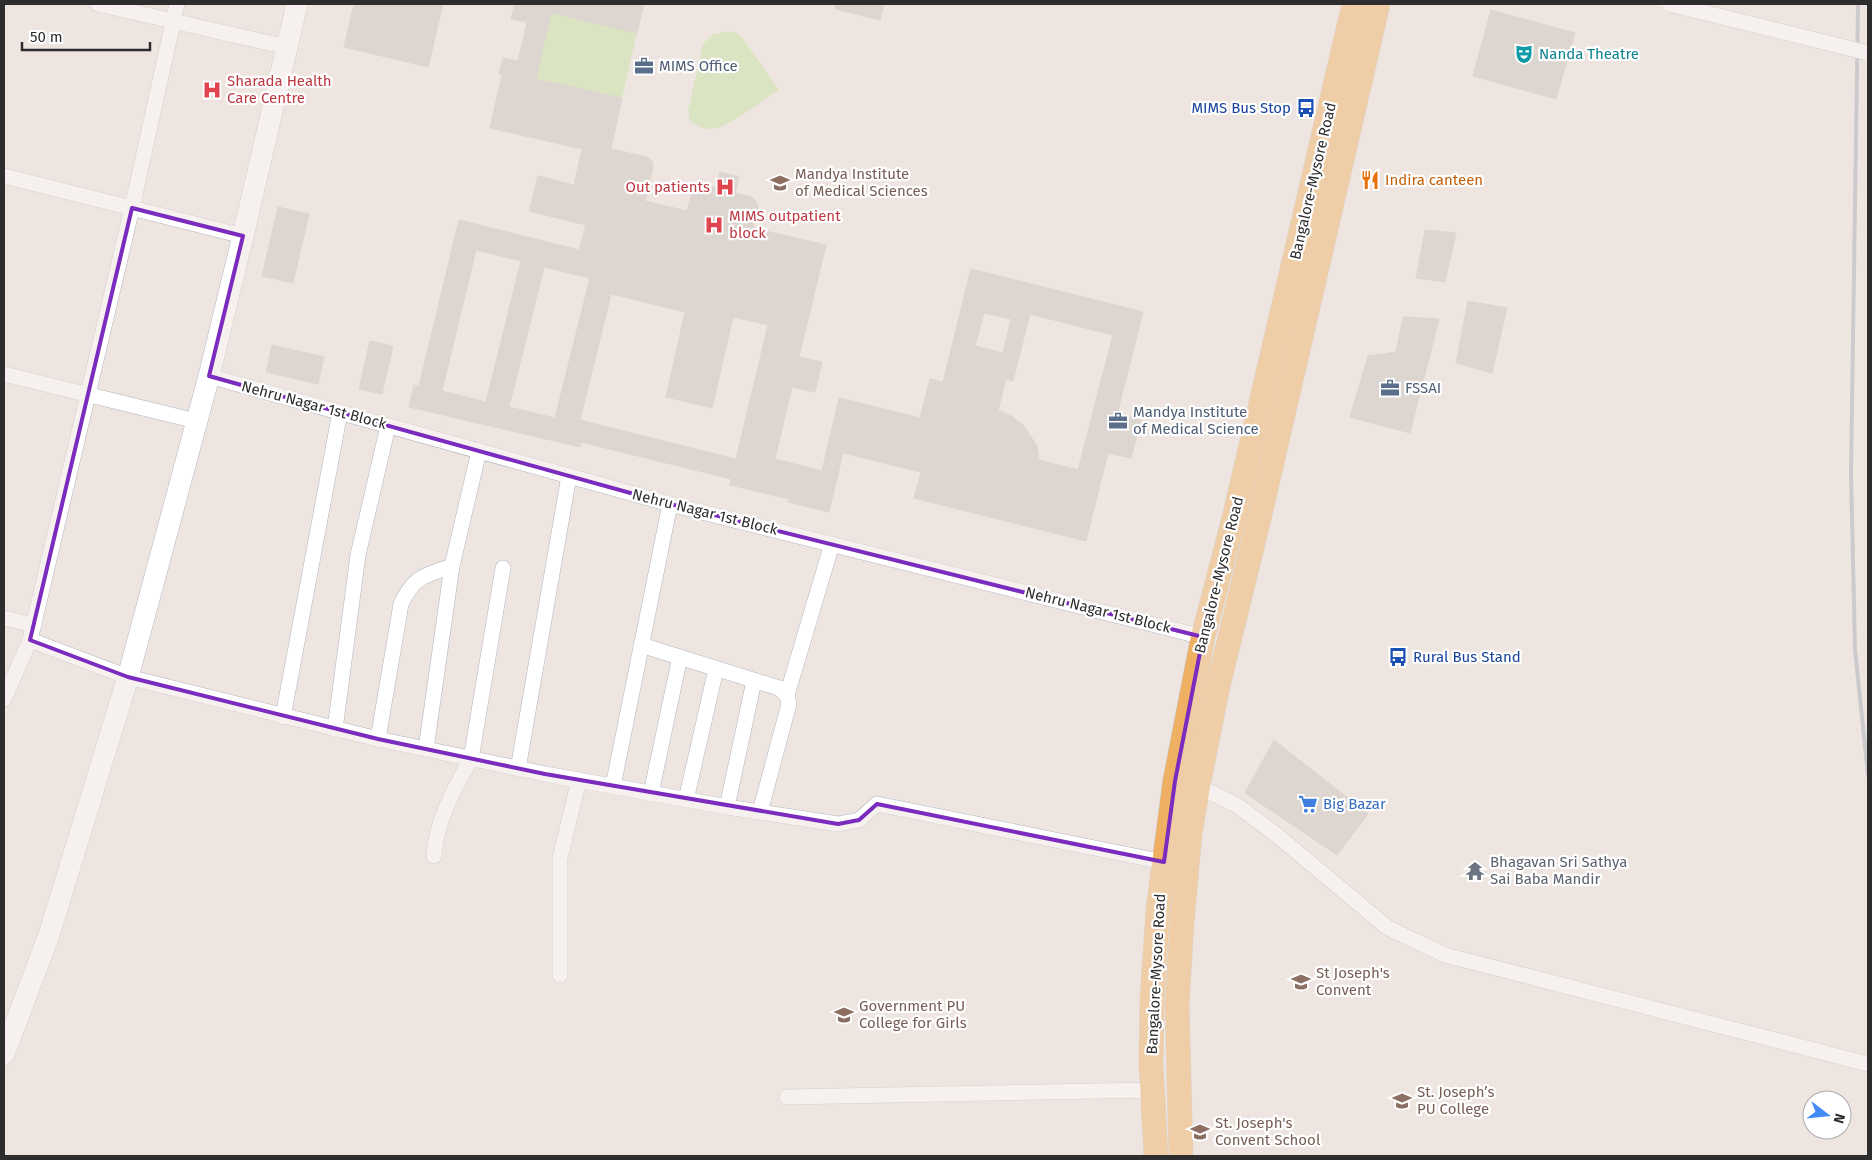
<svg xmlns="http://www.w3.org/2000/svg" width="1872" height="1160" font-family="'Fira Sans',sans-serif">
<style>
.green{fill:#c4e39d}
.building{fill:#c7c0bb;stroke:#cac0b9;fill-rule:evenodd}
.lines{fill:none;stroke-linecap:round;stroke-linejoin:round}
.street-casing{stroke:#b0b5bd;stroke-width:16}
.secondary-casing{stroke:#b0b5bd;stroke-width:22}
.primary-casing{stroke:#c4c4c4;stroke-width:25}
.street{stroke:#fff;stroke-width:15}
.secondary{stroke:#fff;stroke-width:21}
.primary{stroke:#efb063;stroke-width:24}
.rail{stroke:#a2a9b7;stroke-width:4}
.street-bridge-casing{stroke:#b0b5bd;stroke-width:16;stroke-linecap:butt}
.street-bridge{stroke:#fff;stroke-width:15}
.marked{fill:none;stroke:#7b2cbf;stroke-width:4;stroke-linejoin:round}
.labels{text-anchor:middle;stroke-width:4.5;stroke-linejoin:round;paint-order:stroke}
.culture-label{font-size:15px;fill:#0d838f;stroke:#fff;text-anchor:start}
.service-label{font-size:15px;fill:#4e5e75;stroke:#fff;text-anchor:start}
.health-label{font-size:15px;fill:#be3a42;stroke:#fff;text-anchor:start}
.transit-label{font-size:15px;fill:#164399;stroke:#fff;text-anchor:end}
.education-label{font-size:15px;fill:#785e54;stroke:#fff;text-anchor:start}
.food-label{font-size:15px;fill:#c56008;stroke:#fff;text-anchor:start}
.street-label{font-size:15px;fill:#2d2d2d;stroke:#fff}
.shop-label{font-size:15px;fill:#366cbe;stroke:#fff;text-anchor:start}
.worship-label{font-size:15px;fill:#5b616d;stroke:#fff;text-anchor:start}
</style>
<rect width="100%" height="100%" fill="#eee5e0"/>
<g class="green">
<polygon points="551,13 637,33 622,98 536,79"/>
<path d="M 732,31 L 741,36 L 779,90 C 765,98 725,130 711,129 C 703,129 697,126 690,121 L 688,111 L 703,44 L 713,34 Z"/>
</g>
<g class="building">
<polygon points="354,4 443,4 428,67 344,47"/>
<path d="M 515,4 L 644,4 L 637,33 L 551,13 L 536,79 L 622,98 L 611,149 L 647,157 L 652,161 L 653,168 L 645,201 L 687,211 L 692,192 L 697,188 L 706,186 L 716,188 L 720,172 L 739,177 L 735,193 L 752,197 L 756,202 L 758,208 L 753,228 L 826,245 L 799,357 L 822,362 L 815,392 L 792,387 L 775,459 L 822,471 L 839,398 L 920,418 L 930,379 L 943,382 L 971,269 L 1143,312 L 1117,414 L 1141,420 L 1131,458 L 1108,453 L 1086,541 L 914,498 L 921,472 L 843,453 L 829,512 L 788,502 L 789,499 L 730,485 L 731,479 L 581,442 L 580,447 L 409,407 L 414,385 L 419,386 L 459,220 L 579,250 L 586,225 L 529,211 L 538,176 L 574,185 L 582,149 L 490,128 L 502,75 L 499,74 L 503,58 L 518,61 L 527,22 L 511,19 ZM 476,250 L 521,261 L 486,402 L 442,391 ZM 544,267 L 590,278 L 555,418 L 509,407 ZM 611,294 L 685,312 L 666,397 L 712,408 L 733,317 L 768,325 L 736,459 L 580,420 ZM 984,313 L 1011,319 L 1003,353 L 975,346 ZM 1030,314 L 1113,335 L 1078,470 L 1039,460 L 1037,446 L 1024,426 L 1011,416 L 998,410 L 1006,379 L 1013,381 Z"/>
<polygon points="836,4 884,4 880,20 835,9"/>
<polygon points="1491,10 1575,33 1556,99 1473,76"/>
<polygon points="278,207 309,214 293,283 262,276"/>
<polygon points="1425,230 1456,233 1445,282 1416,278"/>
<polygon points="1468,301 1507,308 1492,373 1456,363"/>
<polygon points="1403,317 1439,319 1410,433 1350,417 1368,356 1396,352"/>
<polygon points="370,341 393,346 382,394 359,389"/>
<polygon points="272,345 324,357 318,384 266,372"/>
<polygon points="1274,740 1368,814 1337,855 1245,793"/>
</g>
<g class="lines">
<g class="street-casing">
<g id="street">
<polyline points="98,4 287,47"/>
<polyline points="4,176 243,236"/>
<polyline points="4,374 196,421"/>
<polyline points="209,376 670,504 1203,637"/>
<polyline points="4,618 34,625"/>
<polyline points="30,640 128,677 378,739 545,774 727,807 838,824 859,820 877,804 1164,862"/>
<polyline points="641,645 779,688 787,695 789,704 760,812"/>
<polyline points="787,695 832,544"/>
<polyline points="4,699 30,640 132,208 177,4"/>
<polyline points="283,717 340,412"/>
<polyline points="335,729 358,555 388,426"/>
<path d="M 378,739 L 401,604 C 414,576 424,576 452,566"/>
<polyline points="426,749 452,566 479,451"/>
<polyline points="518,769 569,476"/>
<polyline points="613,786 670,504"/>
<polyline points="1198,786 1238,806 1279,837 1388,928 1445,955 1868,1064"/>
<polyline points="651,793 680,657"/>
<polyline points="686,800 716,669"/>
<polyline points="727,807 754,681"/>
<path d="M 434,856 C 436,821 454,789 471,759 L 503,568"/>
<polyline points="560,975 560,858 579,780"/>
<polyline points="787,1097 1152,1090"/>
</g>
</g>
<g class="secondary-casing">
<polyline id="secondary" points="4,1054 49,935 128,677 209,376 243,236 297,4"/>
</g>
<g class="primary-casing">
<g id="primary">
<polyline points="1156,1156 1151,1064 1152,999 1158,910 1175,781 1203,637 1235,514 1354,4"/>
<polyline points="1181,1156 1177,1005 1182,922 1190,834 1198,786 1218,686 1258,523 1378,4"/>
</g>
</g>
<use href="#street" class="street"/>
<use href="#secondary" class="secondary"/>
<use href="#primary" class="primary"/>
<polyline class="rail" points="1858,4 1851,473 1855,649 1868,775"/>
<g class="street-bridge-casing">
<polyline id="street-bridge" points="1670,4 1868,53"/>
</g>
<use href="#street-bridge" class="street-bridge"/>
</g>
<path d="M0 0H1872V1160H0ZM 132,208 L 243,236 L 209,376 L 670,504 L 1203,637 L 1175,781 L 1164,862 L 877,804 L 859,820 L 838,824 L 545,774 L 378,739 L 128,677 L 30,640 Z" fill="#eee5e0" fill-opacity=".55" fill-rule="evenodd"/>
<path class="marked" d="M 132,208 L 243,236 L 209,376 L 670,504 L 1203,637 L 1175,781 L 1164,862 L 877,804 L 859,820 L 838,824 L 545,774 L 378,739 L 128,677 L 30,640 Z"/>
<defs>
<g id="theatre-bare" transform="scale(1.5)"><path d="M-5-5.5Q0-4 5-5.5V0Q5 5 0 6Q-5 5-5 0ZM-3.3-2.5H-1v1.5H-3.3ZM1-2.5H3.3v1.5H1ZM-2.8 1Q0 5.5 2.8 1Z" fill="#0f9aa8" stroke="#fff" stroke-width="2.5" paint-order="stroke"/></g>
<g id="office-bare" transform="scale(1.5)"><path d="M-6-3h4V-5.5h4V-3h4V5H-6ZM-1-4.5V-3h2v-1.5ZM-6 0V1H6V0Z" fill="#5c6f8a" stroke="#fff" stroke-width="2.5" paint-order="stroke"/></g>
<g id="hospital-bare" transform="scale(1.5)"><path d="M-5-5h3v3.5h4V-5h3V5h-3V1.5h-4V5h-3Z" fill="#e0444e" stroke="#fff" stroke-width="2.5" paint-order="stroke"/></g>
<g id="bus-bare" transform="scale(1.5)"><path d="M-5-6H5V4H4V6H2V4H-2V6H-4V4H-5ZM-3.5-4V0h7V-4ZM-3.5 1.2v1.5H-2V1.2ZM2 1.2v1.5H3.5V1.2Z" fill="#1a4fb4" stroke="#fff" stroke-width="2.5" paint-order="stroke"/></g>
<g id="restaurant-bare" transform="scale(1.5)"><path d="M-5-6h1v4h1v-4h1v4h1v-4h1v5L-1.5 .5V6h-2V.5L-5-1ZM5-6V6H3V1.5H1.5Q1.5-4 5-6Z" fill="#e8710a" stroke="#fff" stroke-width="2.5" paint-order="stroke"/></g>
<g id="university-bare" transform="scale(1.5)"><path d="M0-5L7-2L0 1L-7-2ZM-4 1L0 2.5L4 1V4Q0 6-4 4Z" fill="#8d6e63" stroke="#fff" stroke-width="2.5" paint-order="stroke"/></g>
<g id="supermarket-bare" transform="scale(1.5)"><path d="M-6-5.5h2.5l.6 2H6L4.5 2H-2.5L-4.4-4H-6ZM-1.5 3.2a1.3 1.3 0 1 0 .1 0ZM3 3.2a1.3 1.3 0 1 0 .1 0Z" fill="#3f7fe0" stroke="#fff" stroke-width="2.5" paint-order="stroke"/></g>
<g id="temple-bare" transform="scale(1.5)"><path d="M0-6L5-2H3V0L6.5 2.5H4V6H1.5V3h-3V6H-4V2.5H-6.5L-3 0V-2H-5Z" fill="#6b7280" stroke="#fff" stroke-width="2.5" paint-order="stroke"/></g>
<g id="school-bare" transform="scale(1.5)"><path d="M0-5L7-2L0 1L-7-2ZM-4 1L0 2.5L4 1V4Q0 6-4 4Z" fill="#8d6e63" stroke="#fff" stroke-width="2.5" paint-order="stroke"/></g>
</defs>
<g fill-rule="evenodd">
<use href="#theatre-bare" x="1524" y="54"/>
<use href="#office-bare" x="644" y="66"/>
<use href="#hospital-bare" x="212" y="90"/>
<use href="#bus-bare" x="1306" y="108"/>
<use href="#restaurant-bare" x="1370" y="180"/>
<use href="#university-bare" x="780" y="183"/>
<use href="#hospital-bare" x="725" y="187"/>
<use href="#hospital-bare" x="714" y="225"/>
<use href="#office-bare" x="1390" y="388"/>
<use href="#office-bare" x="1118" y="421"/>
<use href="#bus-bare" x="1398" y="657"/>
<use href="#supermarket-bare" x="1308" y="804"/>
<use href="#temple-bare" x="1475" y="871"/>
<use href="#school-bare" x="1301" y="982"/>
<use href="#university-bare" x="844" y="1015"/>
<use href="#university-bare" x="1402" y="1101"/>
<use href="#school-bare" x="1200" y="1132"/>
</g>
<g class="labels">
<g class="culture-label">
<text x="1539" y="59">Nanda Theatre</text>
</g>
<g class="service-label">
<text x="659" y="71">MIMS Office</text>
<text x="1405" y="393">FSSAI</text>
<text x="1133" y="417">Mandya Institute<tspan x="1133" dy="17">of Medical Science</tspan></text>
</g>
<g class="health-label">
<text x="227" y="86">Sharada Health<tspan x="227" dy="17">Care Centre</tspan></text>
<text x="710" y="192" text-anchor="end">Out patients</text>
<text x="729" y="221">MIMS outpatient<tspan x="729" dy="17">block</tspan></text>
</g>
<g class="transit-label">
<text x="1291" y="113">MIMS Bus Stop</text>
<text x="1413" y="662" text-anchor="start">Rural Bus Stand</text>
</g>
<g class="education-label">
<text x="795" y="179">Mandya Institute<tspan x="795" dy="17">of Medical Sciences</tspan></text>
<text x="1316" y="978">St Joseph's<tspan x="1316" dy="17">Convent</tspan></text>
<text x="859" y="1011">Government PU<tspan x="859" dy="17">College for Girls</tspan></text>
<text x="1417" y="1097">St. Joseph’s<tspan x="1417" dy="17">PU College</tspan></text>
<text x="1215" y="1128">St. Joseph's<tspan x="1215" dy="17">Convent School</tspan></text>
</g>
<g class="food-label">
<text x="1385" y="185">Indira canteen</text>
</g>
<g class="street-label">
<text transform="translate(1313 181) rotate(-77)" y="5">Bangalore-Mysore Road</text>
<text transform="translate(314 405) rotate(15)" y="5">Nehru Nagar 1st Block</text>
<text transform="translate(705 512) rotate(14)" y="5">Nehru Nagar 1st Block</text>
<text transform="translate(1219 575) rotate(-76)" y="5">Bangalore-Mysore Road</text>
<text transform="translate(1098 610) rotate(14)" y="5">Nehru Nagar 1st Block</text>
<text transform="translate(1156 974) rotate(-87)" y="5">Bangalore-Mysore Road</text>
</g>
<g class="shop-label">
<text x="1323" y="809">Big Bazar</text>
</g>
<g class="worship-label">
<text x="1490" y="867">Bhagavan Sri Sathya<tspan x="1490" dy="17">Sai Baba Mandir</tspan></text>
</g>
</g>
<rect width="1872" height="1160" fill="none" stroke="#2d2d2d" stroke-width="10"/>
<g transform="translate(1827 1115) rotate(106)"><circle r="24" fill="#ffffff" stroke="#ababab"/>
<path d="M0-4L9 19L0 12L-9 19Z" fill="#438cf8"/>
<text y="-8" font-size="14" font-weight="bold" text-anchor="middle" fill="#2d2d2d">N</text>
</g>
<path d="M22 42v8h128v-8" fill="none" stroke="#2d2d2d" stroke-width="2.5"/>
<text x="30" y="42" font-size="15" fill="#2d2d2d" stroke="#ffffff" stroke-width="4" paint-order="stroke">50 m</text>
</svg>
